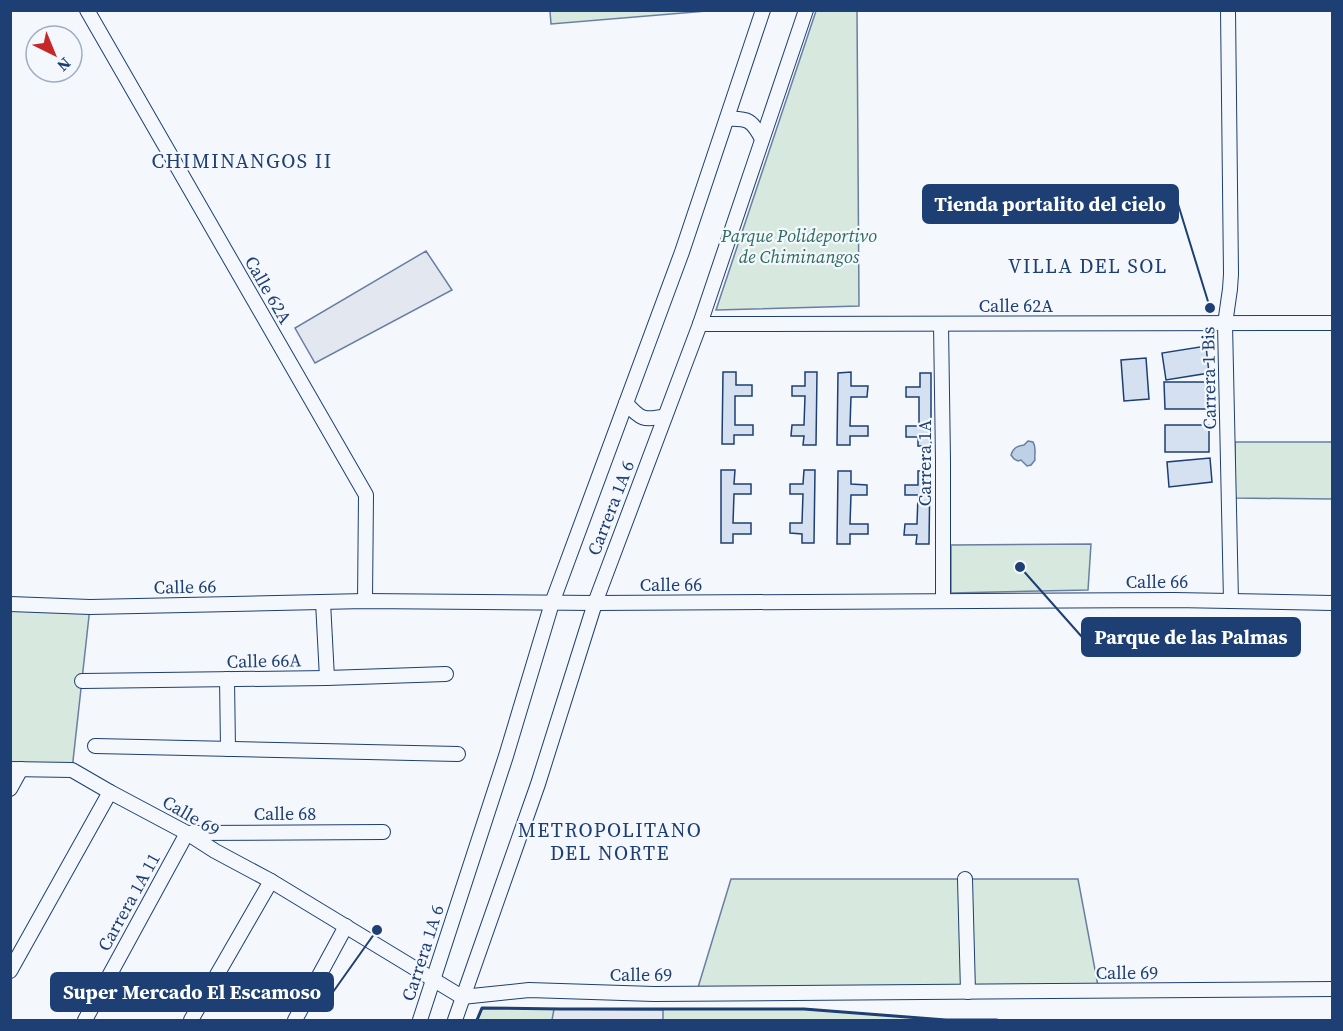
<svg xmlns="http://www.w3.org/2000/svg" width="1343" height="1031" font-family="'Source Serif 4',serif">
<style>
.green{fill:#d7e8df;stroke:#687fa3;stroke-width:1.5}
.parking{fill:#e3e8f0;stroke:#687fa3;stroke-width:1.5}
.water{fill:#bed0e5;stroke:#687fa3;stroke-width:1.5}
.building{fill:#d5e0f0;stroke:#1d3f73;stroke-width:1.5}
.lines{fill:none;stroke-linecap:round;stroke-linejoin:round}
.minor-casing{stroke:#1d3f73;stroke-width:16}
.minor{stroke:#f4f7fb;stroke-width:14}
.wall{stroke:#1d3f73;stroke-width:3}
.labels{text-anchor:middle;stroke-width:4.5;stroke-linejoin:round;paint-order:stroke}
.park-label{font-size:18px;font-style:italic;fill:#2c6c60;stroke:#f4f7fb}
.street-label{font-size:18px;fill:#1d3f73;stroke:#f4f7fb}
.neighbourhood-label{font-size:20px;letter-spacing:1.5px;fill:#1d3f73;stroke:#f4f7fb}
.leader{fill:none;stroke:#1d3f73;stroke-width:2}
.callout-dot{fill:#1d3f73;stroke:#f4f7fb;stroke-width:2}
.callout{fill:#1d3f73;stroke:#1d3f73;stroke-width:2}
.callout-label{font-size:20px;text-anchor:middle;font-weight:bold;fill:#fff}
</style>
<rect width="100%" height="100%" fill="#f4f7fb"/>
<g class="green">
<polygon points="719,10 551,24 550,11 550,10"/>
<polygon points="816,11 857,11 859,306 716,310"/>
<polygon points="1235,442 1332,442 1332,499 1235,498"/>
<polygon points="1091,544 1088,590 951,593 951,545"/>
<polygon points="11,604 90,607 72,770 11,769"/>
<polygon points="731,879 1078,879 1099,991 696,994"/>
<polygon points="482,1008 561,1009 804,1009 946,1020 997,1020 477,1020"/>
</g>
<g class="parking">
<polygon points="426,251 452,290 315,363 295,328"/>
<polygon points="554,1009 663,1010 663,1020 552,1020"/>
</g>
<path class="water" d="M 1028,441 L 1033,442 C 1037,448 1034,453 1035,460 L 1031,465 L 1027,466 L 1021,460 L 1018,461 L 1014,459 L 1011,455 C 1013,448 1017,446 1024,445 Z"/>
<g class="building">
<polygon points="1206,346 1209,373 1166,380 1162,353"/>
<polygon points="1146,358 1149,399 1124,401 1121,360"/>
<polygon points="723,372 736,372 736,385 752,385 752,396 735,396 735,425 753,425 753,435 734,435 734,444 722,444"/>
<polygon points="805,372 817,372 816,445 803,445 804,436 791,436 792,425 804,425 805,396 792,396 792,386 805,386"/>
<polygon points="851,372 851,386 868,386 867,397 851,397 850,426 868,426 868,436 850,436 850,445 837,445 838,373"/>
<polygon points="920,373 931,373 931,446 918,446 918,437 906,437 906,426 919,426 919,397 906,397 906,387 920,387"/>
<polygon points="1164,382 1209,382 1209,409 1165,409"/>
<rect x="1165" y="425" width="44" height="27"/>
<polygon points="1210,458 1212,482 1169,487 1167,462"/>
<polygon points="721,470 735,470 734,484 751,484 751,494 734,494 733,523 751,523 751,534 733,534 733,543 721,543"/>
<polygon points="804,470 815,470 814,543 802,543 802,534 790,533 790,523 802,523 803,494 790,494 790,484 803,484"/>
<polygon points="838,471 851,471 851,484 867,485 867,495 851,495 850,524 868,524 868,534 850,534 850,544 837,544"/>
<polygon points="918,471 930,471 929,544 916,544 917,535 904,535 905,524 917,524 918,495 905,495 905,485 918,485"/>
</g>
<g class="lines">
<g class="minor-casing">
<g id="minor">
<polyline points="87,10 366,495 365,601"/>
<polyline points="1228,10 1231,274 1230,289 1225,324 1231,601"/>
<path d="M 727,119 C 748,118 752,120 762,139"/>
<polyline points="700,324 1332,323"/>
<polyline points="941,324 943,461 943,601"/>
<path d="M 626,403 C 640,419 644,421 665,416"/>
<polyline points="323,602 327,678"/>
<polyline points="10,604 90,607 365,601 595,603 1174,600 1332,603"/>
<polyline points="227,679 228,749"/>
<polyline points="82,681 327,678 446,674"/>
<polyline points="95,746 458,754"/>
<polyline points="10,769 72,770 110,792 187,833 215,851 271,881 462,997 529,990 654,994 1332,989"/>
<polyline points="10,789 21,769"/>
<polyline points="965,879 968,992"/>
<polyline points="10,971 110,792"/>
<polyline points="85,1020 187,833 383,832"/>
<polyline points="191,1020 271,881"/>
<polyline points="295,1020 346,926"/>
<polyline points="420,1020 506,756 552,603 682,252 763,10"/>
<polyline points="455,1020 538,784 595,603 700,324 806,10"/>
</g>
</g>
<use href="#minor" class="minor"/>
<polyline class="wall" points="477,1020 482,1008 561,1009 804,1009 946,1020 997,1020"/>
</g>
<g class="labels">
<g class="park-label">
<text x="799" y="242">Parque Polideportivo<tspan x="799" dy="21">de Chiminangos</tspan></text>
</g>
<g class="street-label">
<text transform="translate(268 290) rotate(60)" y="6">Calle 62A</text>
<text x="1016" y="312">Calle 62A</text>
<text transform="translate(1209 378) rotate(-91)" y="6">Carrera 1 Bis</text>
<text transform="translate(925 463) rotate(-90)" y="6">Carrera 1A</text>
<text transform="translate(611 508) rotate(-69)" y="6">Carrera 1A 6</text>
<text x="1157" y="588">Calle 66</text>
<text x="671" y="591">Calle 66</text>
<text transform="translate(185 587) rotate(-1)" y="6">Calle 66</text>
<text transform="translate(264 661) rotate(-1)" y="6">Calle 66A</text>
<text x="285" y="820">Calle 68</text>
<text transform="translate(191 816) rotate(30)" y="6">Calle 69</text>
<text transform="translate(129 902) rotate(-61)" y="6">Carrera 1A 11</text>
<text transform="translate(423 953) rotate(-72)" y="6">Carrera 1A 6</text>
<text x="1127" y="979">Calle 69</text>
<text x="641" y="981">Calle 69</text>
</g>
<g class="neighbourhood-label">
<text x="242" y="168">CHIMINANGOS II</text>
<text x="1088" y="273">VILLA DEL SOL</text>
<text x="610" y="837">METROPOLITANO<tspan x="610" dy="23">DEL NORTE</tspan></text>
</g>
</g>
<path class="leader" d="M1210 308L1178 204M1020 567L1082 637M377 930L333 992"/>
<g class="callout-dot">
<circle cx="1210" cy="308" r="6"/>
<circle cx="1020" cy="567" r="6"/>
<circle cx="377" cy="930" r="6"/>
</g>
<g class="callout">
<rect x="923" y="185" width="255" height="38" rx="6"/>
<rect x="1082" y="618" width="218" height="38" rx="6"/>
<rect x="51" y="973" width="282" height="38" rx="6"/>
</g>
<g class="callout-label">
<text x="1050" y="211">Tienda portalito del cielo</text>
<text x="1191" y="644">Parque de las Palmas</text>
<text x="192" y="999">Super Mercado El Escamoso</text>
</g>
<rect width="1343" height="1031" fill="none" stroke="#1d3f73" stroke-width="24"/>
<g transform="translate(54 54) rotate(137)"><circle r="28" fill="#f4f7fb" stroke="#9eadc5" stroke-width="1.5"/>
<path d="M0-4.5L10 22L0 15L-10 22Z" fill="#c62828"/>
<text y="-9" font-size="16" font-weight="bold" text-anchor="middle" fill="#1d3f73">N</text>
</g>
</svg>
